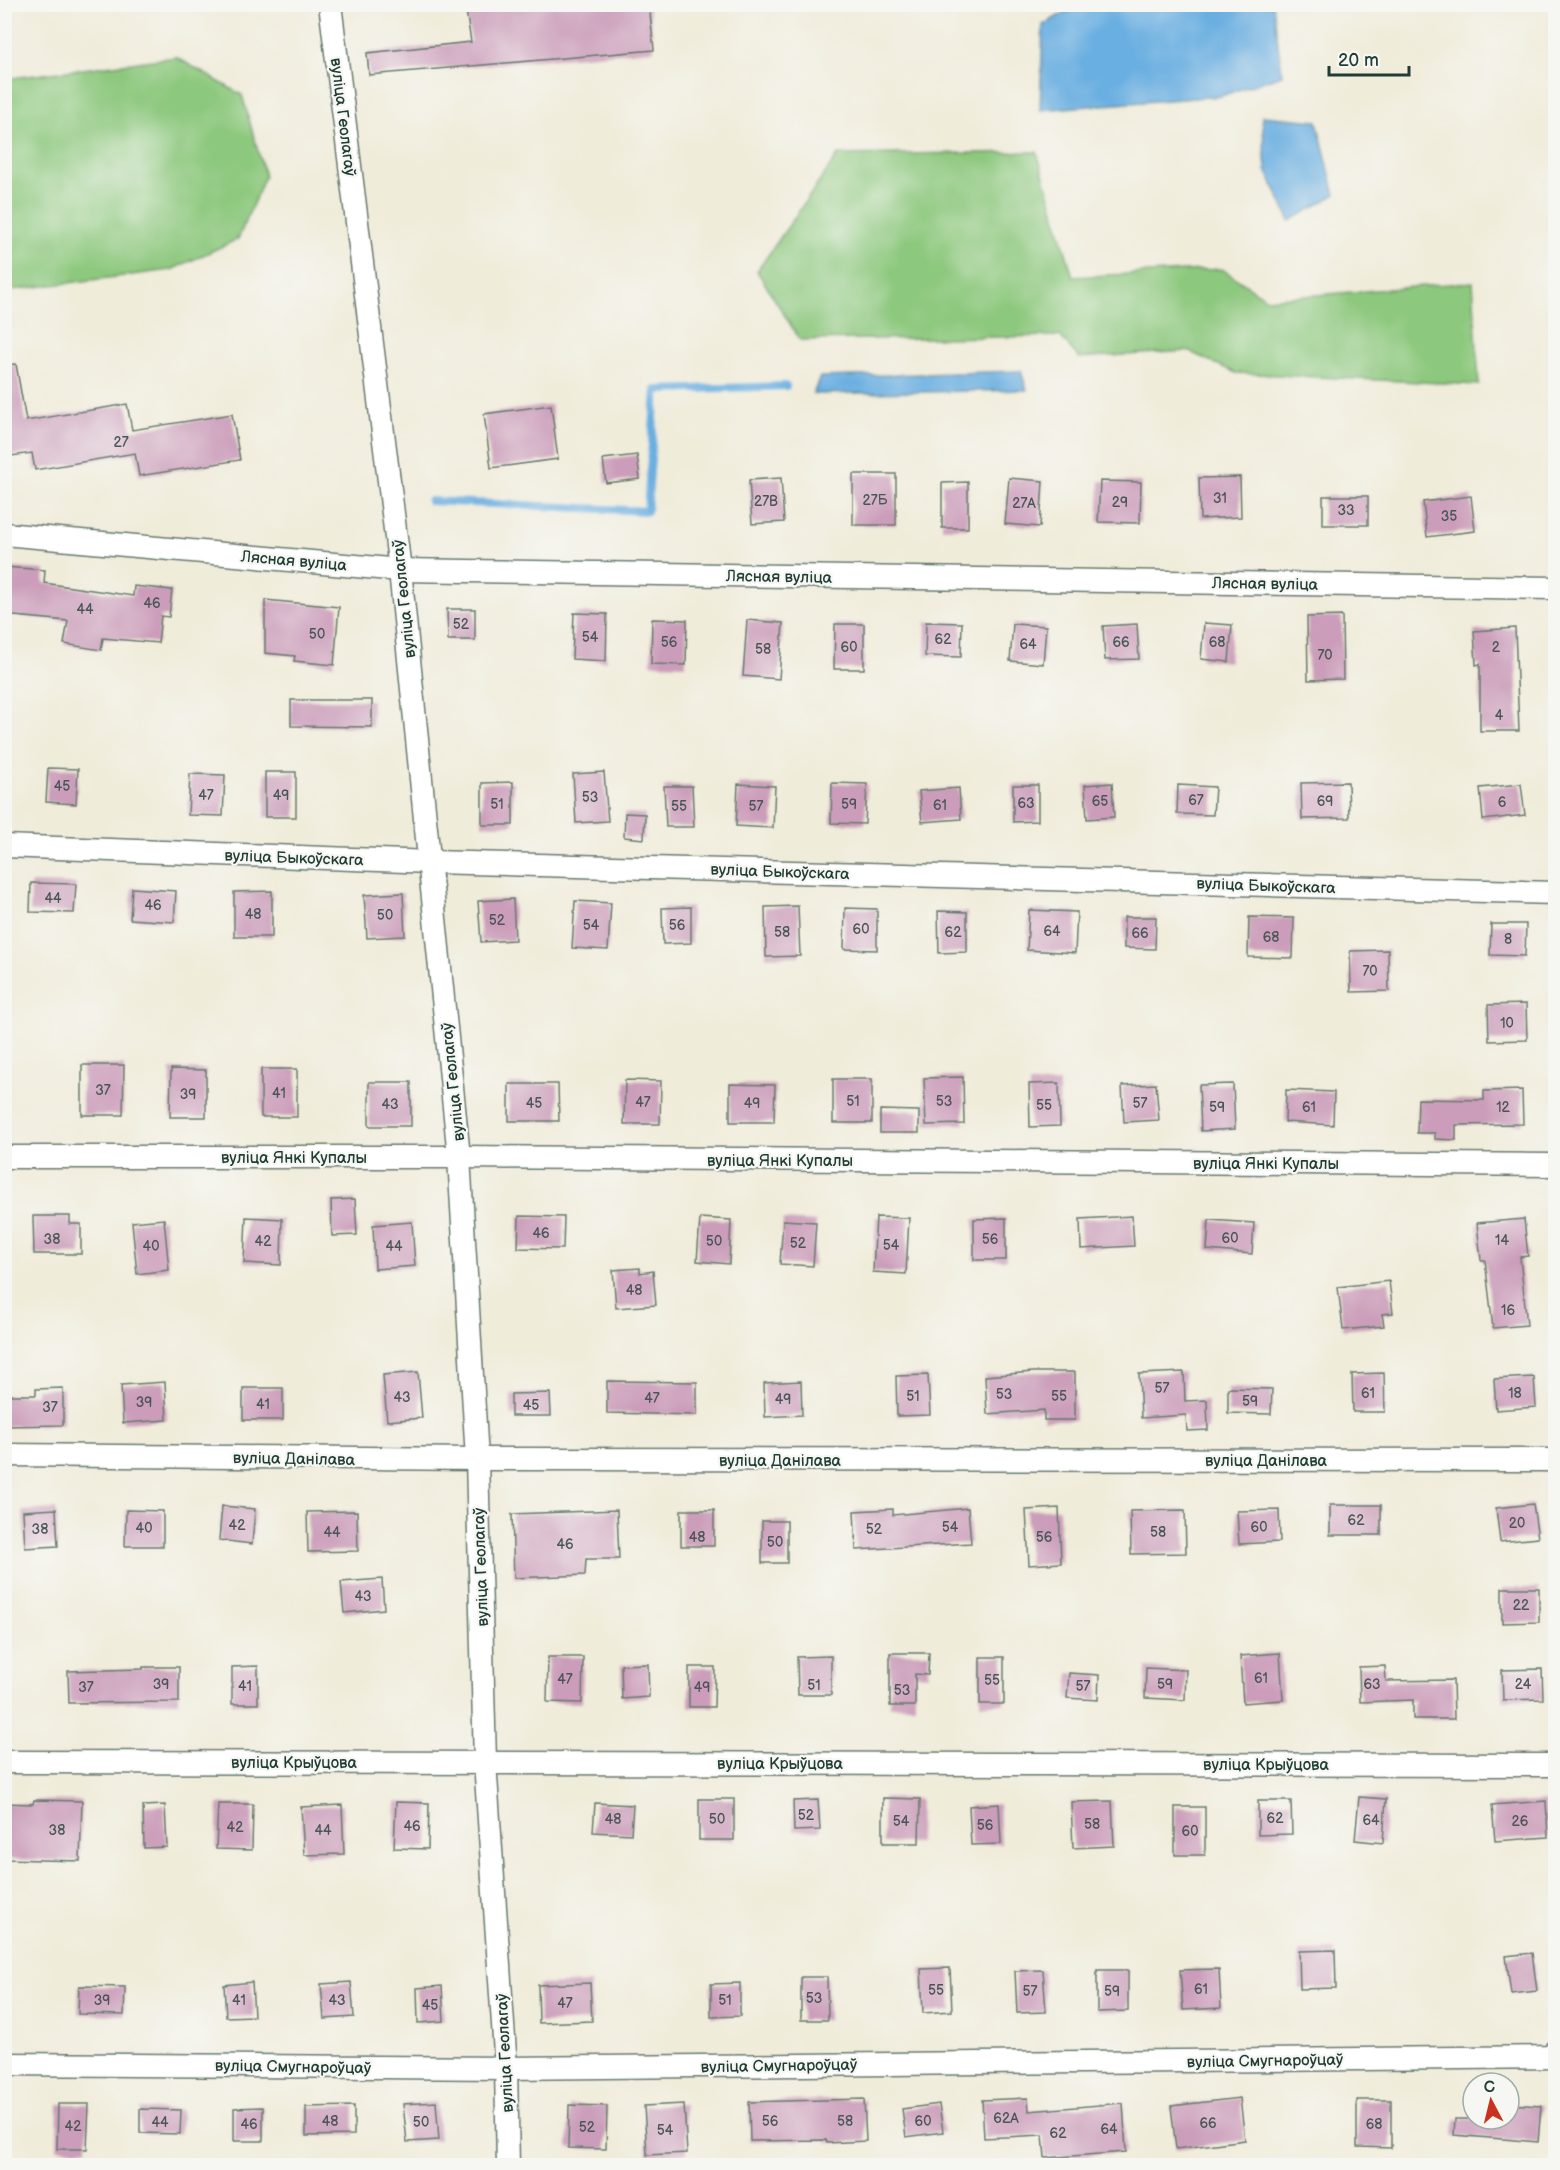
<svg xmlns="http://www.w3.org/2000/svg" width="1560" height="2170" font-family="'Balsamiq Sans',sans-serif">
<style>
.green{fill:#8cc87d;stroke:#568258;stroke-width:1.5}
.water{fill:#6bafe1;stroke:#45768a;stroke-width:1.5}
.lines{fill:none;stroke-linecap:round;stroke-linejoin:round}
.stream{stroke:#6bafe1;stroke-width:8}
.building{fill:#cb9dba}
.minor-casing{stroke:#687a6e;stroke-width:25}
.minor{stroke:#fff;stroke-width:22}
.labels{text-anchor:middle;stroke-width:4.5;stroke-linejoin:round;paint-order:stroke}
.number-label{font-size:14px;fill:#4a5556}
.street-label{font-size:16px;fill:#1f3d34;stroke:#f6f6f2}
</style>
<rect width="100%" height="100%" fill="#f6f6f2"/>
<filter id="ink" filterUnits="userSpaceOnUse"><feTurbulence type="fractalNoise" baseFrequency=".0167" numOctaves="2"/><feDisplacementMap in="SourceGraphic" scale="12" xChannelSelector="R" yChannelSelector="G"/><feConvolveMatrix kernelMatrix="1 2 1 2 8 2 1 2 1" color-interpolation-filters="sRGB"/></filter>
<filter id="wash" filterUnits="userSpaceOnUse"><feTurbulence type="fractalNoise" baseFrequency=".008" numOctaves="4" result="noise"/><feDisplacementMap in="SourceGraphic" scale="24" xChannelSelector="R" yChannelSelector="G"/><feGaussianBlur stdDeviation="1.35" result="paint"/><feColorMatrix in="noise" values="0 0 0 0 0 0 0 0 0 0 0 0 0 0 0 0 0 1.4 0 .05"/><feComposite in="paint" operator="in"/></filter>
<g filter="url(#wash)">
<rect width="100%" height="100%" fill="#f0ecda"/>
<g class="green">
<polygon points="176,57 242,95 265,176 238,239 171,270 5,291 5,79"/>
<polygon points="1037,152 1073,277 1222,269 1267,299 1473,282 1479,385 1236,373 1188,351 1079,358 1060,336 800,340 757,271 838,155"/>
</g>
<g class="water">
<polygon points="1079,4 1273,5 1282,75 1221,96 1040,110 1043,25"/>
<polygon points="1262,116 1317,121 1335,195 1290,221 1266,170"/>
<polygon points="1021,371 1027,390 813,394 820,377"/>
</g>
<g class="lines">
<polyline class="stream" points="430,501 647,511 656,390 786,386"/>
</g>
<g id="blocks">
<g class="building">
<polygon points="465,4 649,4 654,50 369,75 367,53 471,42"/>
<polygon points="16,364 26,421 127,404 132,430 232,414 240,460 139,476 135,453 35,470 32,453 4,457 4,365"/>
<polygon points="551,405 558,459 491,468 484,414"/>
<polygon points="637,455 640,479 606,483 603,459"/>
<rect x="853" y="474" width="43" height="51"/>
<polygon points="1240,477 1241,517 1200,519 1199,478"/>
<polygon points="781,478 784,522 752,524 749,480"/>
<polygon points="1009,478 1043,481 1040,527 1005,524"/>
<polygon points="1100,481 1141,482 1140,523 1098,522"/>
<polygon points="968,482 968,528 942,528 942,483"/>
<rect x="1323" y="496" width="45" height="29"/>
<polygon points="1471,496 1475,531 1427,537 1423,502"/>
<polygon points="4,567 45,570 44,583 133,596 134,586 172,590 169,617 161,616 158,643 103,638 101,650 64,644 68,621 4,615 6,589 4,589"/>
<polygon points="265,600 339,607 334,665 294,661 295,656 265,653"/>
<polygon points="447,609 475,609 475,640 448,640"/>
<polygon points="574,613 607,614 606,661 572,659"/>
<polygon points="1342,616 1343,679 1308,680 1307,617"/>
<polygon points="652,619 687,620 686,665 651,664"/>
<polygon points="747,620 783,623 779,679 743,676"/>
<polygon points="926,622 962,623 961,657 925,656"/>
<polygon points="1204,623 1232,625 1229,662 1201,659"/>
<polygon points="835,624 864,624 864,669 834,669"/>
<polygon points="1013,624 1046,626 1043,664 1010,661"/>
<polygon points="1137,624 1139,659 1105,660 1103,626"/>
<polygon points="1515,628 1519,731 1480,731 1480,664 1476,665 1474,631"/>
<polygon points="291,700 372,700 372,727 291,726"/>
<polygon points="48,768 78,769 76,804 46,802"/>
<rect x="265" y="772" width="31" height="45"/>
<polygon points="604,772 608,821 576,823 573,774"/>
<polygon points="190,774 225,775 223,816 188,815"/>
<polygon points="513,782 513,825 482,825 482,783"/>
<polygon points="1348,782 1349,818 1302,819 1301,783"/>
<polygon points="832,783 867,784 865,824 831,823"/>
<polygon points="1112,783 1114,817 1087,819 1085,785"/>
<polygon points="738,784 775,786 773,828 736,826"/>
<polygon points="1521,784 1525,815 1483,820 1480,788"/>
<polygon points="1013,785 1038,785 1038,821 1013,822"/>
<polygon points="1178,785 1215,787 1213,815 1177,814"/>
<polygon points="664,786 692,786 694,827 666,827"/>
<polygon points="959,788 961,819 922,822 919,791"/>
<polygon points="625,813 645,814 644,839 624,837"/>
<polygon points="31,883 76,884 74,913 30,912"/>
<polygon points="132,888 176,891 174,922 130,919"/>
<polygon points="272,891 272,937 234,937 234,892"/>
<polygon points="403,893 405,936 367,938 364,895"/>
<polygon points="513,899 515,940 481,942 478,901"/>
<polygon points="575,901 611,903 608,950 572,948"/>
<polygon points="798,906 800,956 766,957 765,907"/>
<polygon points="691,907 691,943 663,944 662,908"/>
<polygon points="845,908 877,909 877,950 844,949"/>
<polygon points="1029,910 1077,912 1075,953 1027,950"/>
<polygon points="938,911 967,912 967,952 939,953"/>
<polygon points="1124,917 1156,917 1155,949 1124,948"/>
<polygon points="1249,917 1294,918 1293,958 1248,957"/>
<polygon points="1491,924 1526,924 1525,956 1490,955"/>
<polygon points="1388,950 1389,991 1351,992 1350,951"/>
<polygon points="1526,1004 1527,1040 1489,1041 1488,1005"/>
<polygon points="82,1065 124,1065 123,1115 82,1115"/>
<polygon points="171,1069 206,1070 206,1117 170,1117"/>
<rect x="261" y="1069" width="36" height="48"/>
<polygon points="963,1077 964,1124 926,1125 924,1078"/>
<rect x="833" y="1079" width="39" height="44"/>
<polygon points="625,1080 661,1081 660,1124 624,1124"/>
<rect x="369" y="1082" width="42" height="44"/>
<polygon points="1059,1083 1060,1126 1030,1127 1029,1084"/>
<polygon points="509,1084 558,1084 559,1121 509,1121"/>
<polygon points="730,1084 775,1085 774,1122 730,1122"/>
<polygon points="1156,1084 1159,1120 1124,1122 1122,1086"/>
<polygon points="1233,1084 1235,1129 1201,1131 1199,1085"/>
<polygon points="1286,1090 1334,1092 1333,1125 1285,1122"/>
<polygon points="1522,1090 1523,1124 1456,1125 1456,1140 1435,1139 1435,1133 1417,1133 1418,1099 1484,1100 1484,1091"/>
<polygon points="880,1110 919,1111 919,1133 880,1133"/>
<polygon points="355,1199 357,1235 332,1236 331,1200"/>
<polygon points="33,1216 70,1216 70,1224 81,1224 81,1254 34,1254"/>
<polygon points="519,1216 564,1217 563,1249 518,1248"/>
<polygon points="1132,1216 1134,1246 1081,1249 1080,1219"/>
<polygon points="246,1217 282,1219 281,1265 244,1263"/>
<polygon points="876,1217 909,1218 906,1274 873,1272"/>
<polygon points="700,1218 731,1220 729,1264 697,1261"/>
<polygon points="1006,1218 1006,1260 974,1260 974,1219"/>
<polygon points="164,1219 169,1270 137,1274 132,1222"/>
<polygon points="1524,1219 1528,1256 1520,1257 1527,1325 1493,1328 1485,1260 1481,1260 1477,1223"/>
<polygon points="783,1220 816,1222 813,1266 780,1264"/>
<polygon points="1209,1220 1254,1223 1252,1254 1207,1250"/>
<polygon points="412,1222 415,1266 375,1269 373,1225"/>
<polygon points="640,1268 640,1273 653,1271 656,1305 616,1308 613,1270"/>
<polygon points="1389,1281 1393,1313 1382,1314 1384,1326 1343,1330 1338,1287"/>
<polygon points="418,1372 422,1418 387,1421 383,1375"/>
<polygon points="1033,1372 1075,1372 1075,1420 1044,1420 1044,1410 987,1414 985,1376"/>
<polygon points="1184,1372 1185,1401 1207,1400 1208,1430 1187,1431 1186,1415 1141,1418 1139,1374"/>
<polygon points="1384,1373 1385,1412 1353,1412 1352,1374"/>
<polygon points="928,1375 930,1415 897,1416 896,1376"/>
<polygon points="1534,1377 1536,1407 1496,1410 1494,1379"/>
<polygon points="607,1381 697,1382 697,1415 607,1413"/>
<polygon points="801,1381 802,1415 765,1417 764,1383"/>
<polygon points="165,1382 167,1420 123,1423 121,1385"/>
<polygon points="63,1388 63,1425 4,1426 4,1395 36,1395 36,1389"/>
<rect x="243" y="1388" width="40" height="32"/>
<polygon points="1228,1388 1272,1389 1271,1414 1228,1413"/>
<polygon points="550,1393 551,1416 511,1416 511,1394"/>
<polygon points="1533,1504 1538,1538 1500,1542 1496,1508"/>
<rect x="1330" y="1505" width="51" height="30"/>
<polygon points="222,1506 255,1509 252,1544 219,1540"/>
<polygon points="968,1508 971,1543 856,1550 854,1511 893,1509 893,1515"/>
<polygon points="1059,1508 1061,1563 1029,1565 1026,1510"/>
<polygon points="56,1509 58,1546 25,1548 23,1511"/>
<polygon points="126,1510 163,1511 163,1546 125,1546"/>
<polygon points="617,1510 619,1559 586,1559 585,1575 514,1578 512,1514"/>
<rect x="681" y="1510" width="33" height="36"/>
<polygon points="1185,1510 1186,1553 1131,1554 1130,1511"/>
<polygon points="1279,1510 1280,1542 1239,1544 1237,1511"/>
<polygon points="357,1511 358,1551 308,1552 307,1512"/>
<rect x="762" y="1521" width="25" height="42"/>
<polygon points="382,1579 384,1609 344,1613 341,1582"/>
<polygon points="1502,1588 1539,1588 1539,1622 1502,1623"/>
<polygon points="890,1653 929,1653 928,1675 915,1674 915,1706 890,1706"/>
<polygon points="1280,1653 1283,1700 1243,1703 1240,1656"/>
<polygon points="831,1656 831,1695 798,1695 797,1657"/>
<polygon points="548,1657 583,1657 582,1703 547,1702"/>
<rect x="980" y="1657" width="24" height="47"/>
<polygon points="648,1664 649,1697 622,1699 621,1665"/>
<polygon points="258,1666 258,1704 232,1704 232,1667"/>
<polygon points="1385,1666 1386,1681 1453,1680 1454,1719 1413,1719 1413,1700 1360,1702 1359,1667"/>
<polygon points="143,1667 179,1667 179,1702 69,1703 68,1671 143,1669"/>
<polygon points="689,1667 715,1667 714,1707 689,1707"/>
<polygon points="1146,1668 1186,1670 1185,1700 1145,1698"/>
<polygon points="1542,1669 1543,1699 1503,1700 1502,1670"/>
<polygon points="1069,1673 1099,1675 1098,1700 1067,1698"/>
<polygon points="1359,1797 1386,1799 1383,1843 1355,1840"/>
<polygon points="883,1798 920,1799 919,1843 883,1843"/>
<rect x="699" y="1799" width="35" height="41"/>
<polygon points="34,1800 82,1801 80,1861 4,1859 4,1803 33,1804"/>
<polygon points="818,1800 820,1830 794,1831 793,1801"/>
<polygon points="1112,1801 1114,1846 1073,1848 1071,1802"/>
<polygon points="1258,1801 1291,1801 1292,1834 1258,1835"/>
<polygon points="1546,1801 1548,1837 1495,1841 1492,1805"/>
<polygon points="396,1802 429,1803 428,1849 394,1848"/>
<polygon points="595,1803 633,1805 631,1834 593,1832"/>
<polygon points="218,1804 253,1804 252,1850 216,1849"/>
<polygon points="999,1804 1001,1844 971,1845 969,1806"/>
<polygon points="165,1805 167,1847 144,1848 143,1806"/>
<polygon points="342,1805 344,1854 304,1855 301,1807"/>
<rect x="1175" y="1807" width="30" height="48"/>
<polygon points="1335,1950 1336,1988 1300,1989 1299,1951"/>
<polygon points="1532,1953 1537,1991 1511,1994 1506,1956"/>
<polygon points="950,1968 952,2011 923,2013 921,1969"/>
<polygon points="1219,1969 1221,2008 1183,2010 1180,1970"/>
<polygon points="1043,1970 1046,2012 1017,2013 1015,1971"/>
<polygon points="1097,1970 1128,1970 1128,2011 1097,2012"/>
<polygon points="801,1977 827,1977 828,2020 801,2020"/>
<polygon points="252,1982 254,2016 226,2017 224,1985"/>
<polygon points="351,1982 354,2017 324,2019 321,1984"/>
<polygon points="590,1983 592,2021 539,2023 538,1985"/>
<polygon points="740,1983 740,2016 711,2017 711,1984"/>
<polygon points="79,1986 125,1987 124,2015 78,2014"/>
<polygon points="442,1986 444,2021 418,2023 417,1988"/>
<polygon points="1028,2098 1029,2111 1123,2103 1126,2152 1045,2158 1043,2135 984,2138 982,2100"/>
<polygon points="1240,2098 1245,2140 1176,2149 1171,2106"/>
<polygon points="864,2099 866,2141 827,2143 826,2140 750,2141 749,2102"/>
<polygon points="1357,2100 1391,2100 1391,2148 1357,2147"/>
<polygon points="436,2102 439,2140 407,2142 403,2104"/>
<polygon points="58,2104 89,2104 87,2149 57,2149"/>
<polygon points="684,2104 687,2153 647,2155 644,2106"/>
<polygon points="939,2104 943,2132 906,2137 902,2109"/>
<polygon points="1509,2104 1541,2106 1538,2142 1454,2135 1455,2119 1509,2119"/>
<polygon points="569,2105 607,2106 606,2149 568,2148"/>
<polygon points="354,2106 354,2135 306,2136 306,2107"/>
<polygon points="263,2107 263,2141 234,2141 234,2108"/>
<polygon points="140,2109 181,2110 180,2134 140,2133"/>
</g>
</g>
</g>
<g filter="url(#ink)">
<use href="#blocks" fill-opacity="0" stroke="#687a6e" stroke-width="1.5"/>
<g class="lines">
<g class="minor-casing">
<g id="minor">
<polyline points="330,4 400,570 459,1157 477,1459 485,1762 506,2068 508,2166"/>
<polyline points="4,534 400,570 1556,588"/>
<polyline points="4,846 431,862 1556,893"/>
<polyline points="4,1157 459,1157 1556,1165"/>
<polyline points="4,1455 477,1459 1556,1460"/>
<polyline points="4,1762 1556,1765"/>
<polyline points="4,2064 506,2068 1553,2057 1556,2051"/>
</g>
</g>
<use href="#minor" class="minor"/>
</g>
</g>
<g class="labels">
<g class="number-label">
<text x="121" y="447">27</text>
<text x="1220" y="503">31</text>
<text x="875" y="505">27Б</text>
<text x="766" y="506">27В</text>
<text x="1120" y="507">29</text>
<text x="1024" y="508">27А</text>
<text x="1346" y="515">33</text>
<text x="1449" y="521">35</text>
<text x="152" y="608">46</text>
<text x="85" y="614">44</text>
<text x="461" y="629">52</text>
<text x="317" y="639">50</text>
<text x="590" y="642">54</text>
<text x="943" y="644">62</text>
<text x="669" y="647">56</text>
<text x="1121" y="647">66</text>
<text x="1217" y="647">68</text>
<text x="1028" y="649">64</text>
<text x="849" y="652">60</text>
<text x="1496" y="652">2</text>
<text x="763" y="654">58</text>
<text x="1325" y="660">70</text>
<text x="1499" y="720">4</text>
<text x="62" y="791">45</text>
<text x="206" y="800">47</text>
<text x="281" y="800">49</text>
<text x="590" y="802">53</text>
<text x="1196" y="805">67</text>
<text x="1100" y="806">65</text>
<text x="1325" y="806">69</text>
<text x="1502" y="807">6</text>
<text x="1026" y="808">63</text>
<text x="497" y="809">51</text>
<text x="849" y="809">59</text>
<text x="940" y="810">61</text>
<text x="679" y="811">55</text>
<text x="756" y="811">57</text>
<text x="53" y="903">44</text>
<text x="153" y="910">46</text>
<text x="253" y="919">48</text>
<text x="385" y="920">50</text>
<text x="497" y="925">52</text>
<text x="591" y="930">54</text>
<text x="677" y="930">56</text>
<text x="861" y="934">60</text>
<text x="1052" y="936">64</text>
<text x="782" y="937">58</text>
<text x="953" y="937">62</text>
<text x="1140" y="938">66</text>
<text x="1271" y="942">68</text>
<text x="1508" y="944">8</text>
<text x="1370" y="976">70</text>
<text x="1507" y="1028">10</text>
<text x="103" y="1095">37</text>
<text x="279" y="1098">41</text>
<text x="188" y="1099">39</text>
<text x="853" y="1106">51</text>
<text x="944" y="1106">53</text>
<text x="643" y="1107">47</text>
<text x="534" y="1108">45</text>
<text x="752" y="1108">49</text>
<text x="1140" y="1108">57</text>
<text x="390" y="1109">43</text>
<text x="1044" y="1110">55</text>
<text x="1217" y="1112">59</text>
<text x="1309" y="1112">61</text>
<text x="1503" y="1112">12</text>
<text x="541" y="1238">46</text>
<text x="1230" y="1243">60</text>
<text x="52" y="1244">38</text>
<text x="990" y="1244">56</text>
<text x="1502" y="1245">14</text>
<text x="263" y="1246">42</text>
<text x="714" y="1246">50</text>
<text x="798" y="1248">52</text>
<text x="891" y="1250">54</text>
<text x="151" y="1251">40</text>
<text x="394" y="1251">44</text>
<text x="634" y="1295">48</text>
<text x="1508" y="1315">16</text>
<text x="1162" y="1393">57</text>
<text x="1368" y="1398">61</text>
<text x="1515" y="1398">18</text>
<text x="1004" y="1399">53</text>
<text x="913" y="1401">51</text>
<text x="1059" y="1401">55</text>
<text x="402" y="1402">43</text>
<text x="652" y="1403">47</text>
<text x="783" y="1404">49</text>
<text x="1250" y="1406">59</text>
<text x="144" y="1407">39</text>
<text x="263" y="1409">41</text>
<text x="531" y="1410">45</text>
<text x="50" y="1412">37</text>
<text x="1356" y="1525">62</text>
<text x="1517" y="1528">20</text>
<text x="237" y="1530">42</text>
<text x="950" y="1532">54</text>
<text x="1259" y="1532">60</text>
<text x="144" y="1533">40</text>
<text x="40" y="1534">38</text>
<text x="874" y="1534">52</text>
<text x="332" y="1537">44</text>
<text x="1158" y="1537">58</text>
<text x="697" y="1542">48</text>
<text x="1044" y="1542">56</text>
<text x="775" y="1547">50</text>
<text x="565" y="1549">46</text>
<text x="363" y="1601">43</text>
<text x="1521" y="1610">22</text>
<text x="1261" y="1683">61</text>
<text x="565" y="1684">47</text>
<text x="992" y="1685">55</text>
<text x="161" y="1689">39</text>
<text x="1165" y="1689">59</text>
<text x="1372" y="1689">63</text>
<text x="1523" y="1689">24</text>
<text x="814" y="1690">51</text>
<text x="245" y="1691">41</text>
<text x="1083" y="1691">57</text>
<text x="86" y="1692">37</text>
<text x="702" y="1692">49</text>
<text x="902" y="1695">53</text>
<text x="806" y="1820">52</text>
<text x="1275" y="1823">62</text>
<text x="613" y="1824">48</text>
<text x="717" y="1824">50</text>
<text x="1371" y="1825">64</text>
<text x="901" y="1826">54</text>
<text x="1520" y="1826">26</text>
<text x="1092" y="1829">58</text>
<text x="985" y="1830">56</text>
<text x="412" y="1831">46</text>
<text x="235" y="1832">42</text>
<text x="57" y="1835">38</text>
<text x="323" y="1835">44</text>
<text x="1190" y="1836">60</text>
<text x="1201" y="1994">61</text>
<text x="936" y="1995">55</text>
<text x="1030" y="1996">57</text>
<text x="1112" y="1996">59</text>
<text x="814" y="2003">53</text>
<text x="102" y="2005">39</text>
<text x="239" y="2005">41</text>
<text x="337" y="2005">43</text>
<text x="725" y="2005">51</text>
<text x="565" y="2008">47</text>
<text x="430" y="2010">45</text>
<text x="1006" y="2123">62А</text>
<text x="330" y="2126">48</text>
<text x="770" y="2126">56</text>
<text x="845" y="2126">58</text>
<text x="923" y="2126">60</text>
<text x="160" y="2127">44</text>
<text x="421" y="2127">50</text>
<text x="1208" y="2128">66</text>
<text x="249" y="2129">46</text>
<text x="1374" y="2129">68</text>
<text x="73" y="2131">42</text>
<text x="587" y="2132">52</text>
<text x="1109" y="2134">64</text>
<text x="665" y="2135">54</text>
<text x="1058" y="2138">62</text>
</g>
<g class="street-label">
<text transform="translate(344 117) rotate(83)" y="6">вуліца Геолагаў</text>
<text transform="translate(294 560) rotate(5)" y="6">Лясная вуліца</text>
<text transform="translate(779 576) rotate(1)" y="6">Лясная вуліца</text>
<text transform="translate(1265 583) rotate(1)" y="6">Лясная вуліца</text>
<text transform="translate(403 599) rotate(-96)" y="6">вуліца Геолагаў</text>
<text transform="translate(294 857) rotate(2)" y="6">вуліца Быкоўскага</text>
<text transform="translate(780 871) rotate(2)" y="6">вуліца Быкоўскага</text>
<text transform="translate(1266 885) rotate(2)" y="6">вуліца Быкоўскага</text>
<text transform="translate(452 1082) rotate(-96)" y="6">вуліца Геолагаў</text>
<text x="294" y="1163">вуліца Янкі Купалы</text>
<text x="780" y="1166">вуліца Янкі Купалы</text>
<text x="1266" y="1169">вуліца Янкі Купалы</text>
<text transform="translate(294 1458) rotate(1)" y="6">вуліца Данілава</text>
<text x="780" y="1466">вуліца Данілава</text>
<text x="1266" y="1466">вуліца Данілава</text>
<text transform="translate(480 1567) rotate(-92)" y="6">вуліца Геолагаў</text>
<text x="294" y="1768">вуліца Крыўцова</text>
<text x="780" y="1769">вуліца Крыўцова</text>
<text x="1266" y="1770">вуліца Крыўцова</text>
<text transform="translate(504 2053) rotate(-93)" y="6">вуліца Геолагаў</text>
<text transform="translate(1265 2060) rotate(-1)" y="6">вуліца Смугнароўцаў</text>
<text transform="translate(779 2065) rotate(-1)" y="6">вуліца Смугнароўцаў</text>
<text transform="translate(293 2066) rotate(1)" y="6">вуліца Смугнароўцаў</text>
</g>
</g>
<rect width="1560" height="2170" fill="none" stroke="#f6f6f2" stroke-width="24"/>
<g transform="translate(1491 2101) rotate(353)"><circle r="28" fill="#f6f6f2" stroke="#a0aca6" stroke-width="1.5"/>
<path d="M0-4.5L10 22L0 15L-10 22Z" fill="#c8321e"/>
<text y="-9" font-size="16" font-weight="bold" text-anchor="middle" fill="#1f3d34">С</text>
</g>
<path d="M1329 66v9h80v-9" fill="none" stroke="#1f3d34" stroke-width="3"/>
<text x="1338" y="66" font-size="18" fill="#1f3d34" stroke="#f6f6f2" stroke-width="4.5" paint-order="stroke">20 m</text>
</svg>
